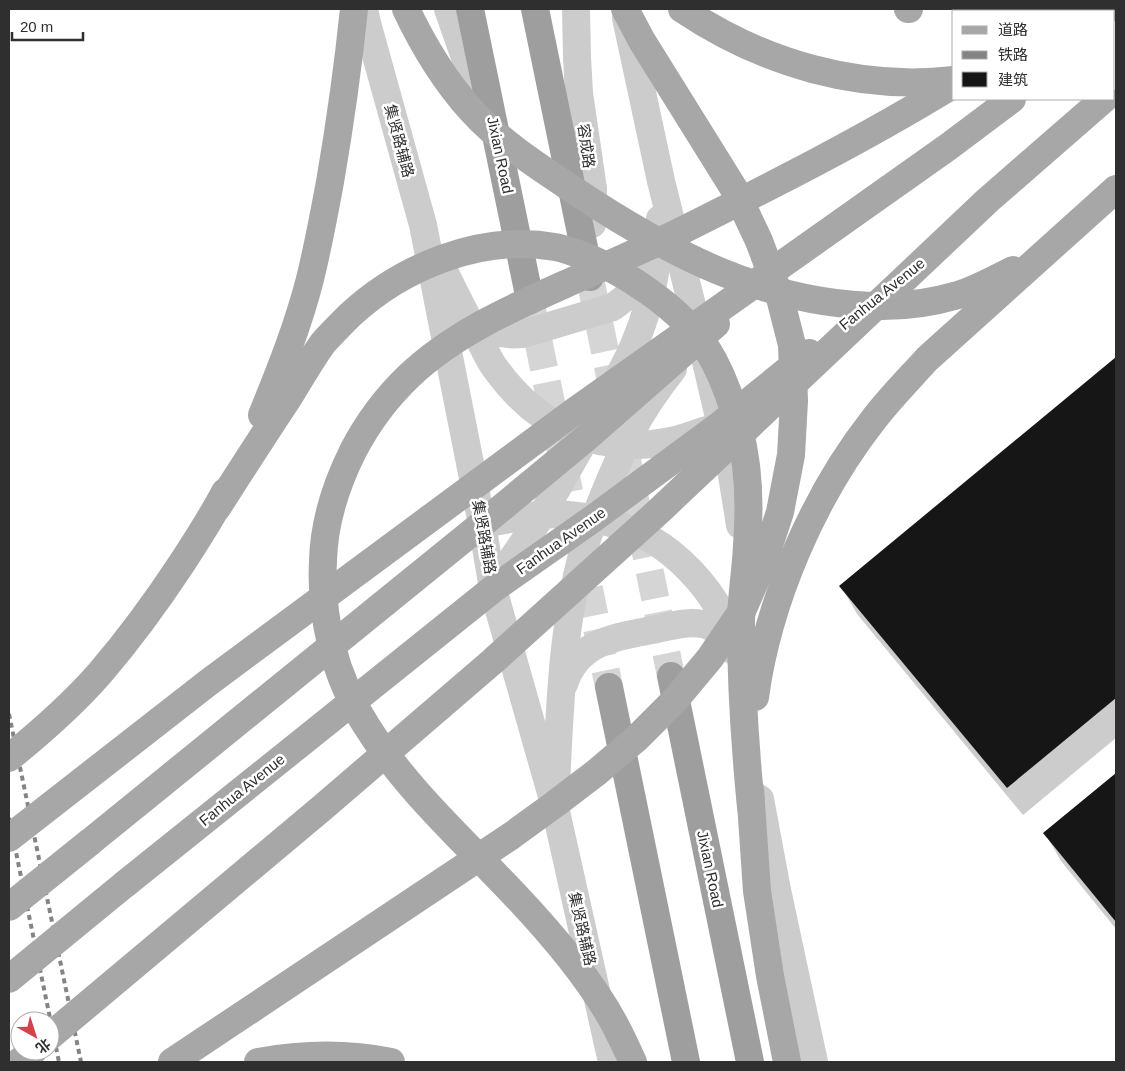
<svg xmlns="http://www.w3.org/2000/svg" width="1125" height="1071" font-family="Helvetica,'Noto Sans SC',sans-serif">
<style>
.shadow{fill:#0003}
.building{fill:#161616}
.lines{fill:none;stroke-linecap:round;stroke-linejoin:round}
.trunk-tunnel{stroke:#d5d5d5;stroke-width:28;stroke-dasharray:28 14;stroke-linecap:butt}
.tertiary{stroke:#ccc;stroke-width:28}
.primary{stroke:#a7a7a7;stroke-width:28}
.trunk{stroke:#9e9e9e;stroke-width:28}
.rail{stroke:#848484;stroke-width:4;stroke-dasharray:5 4;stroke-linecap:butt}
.primary-bridge{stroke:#a7a7a7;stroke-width:28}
.labels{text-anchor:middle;stroke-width:5;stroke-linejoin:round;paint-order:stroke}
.street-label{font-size:15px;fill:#2f2f2f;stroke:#fff}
</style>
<rect width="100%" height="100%" fill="#fff"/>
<g class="shadow">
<polygon points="1116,359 1116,738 1023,815 857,614 841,586"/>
<polygon points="1116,775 1116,929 1061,861 1045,833"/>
</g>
<g class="building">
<polygon points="1116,357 1116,698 1007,788 839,586"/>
<polygon points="1116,773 1116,922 1043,833"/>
</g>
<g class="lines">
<g class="trunk-tunnel">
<polyline points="591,283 671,676"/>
<polyline points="530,300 609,687"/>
</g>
<g class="tertiary">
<polyline points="364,9 367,23 423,225 482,524 493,589 555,807 612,1062"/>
<polyline points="448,9 479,97"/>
<polyline points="576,9 577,57 579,93 593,189 592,224"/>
<polyline points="626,18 661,181 708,370 731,469 740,525"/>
<path d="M 440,263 C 453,289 466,316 480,341 C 485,350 489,360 495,368 C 537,427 599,456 671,441 C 686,438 700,432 715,427"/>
<path d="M 468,320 C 488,331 499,336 523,334 L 613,307 L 639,287 L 649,276 L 654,266"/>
<path d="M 612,390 C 619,375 628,360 634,345 C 651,306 659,262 660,219"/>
<path d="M 482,524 C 511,519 540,512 569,515 C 594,517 630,527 652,540 C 678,555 706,584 720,611 C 726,623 729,638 734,651"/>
<polyline points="493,587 542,515 585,439"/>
<path d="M 564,684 C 578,640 617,637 657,629 C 671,626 687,621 702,624 C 714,626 725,637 731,647"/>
<path d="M 556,785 C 560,707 562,627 583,552 C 591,524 603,497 614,471 C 620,458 625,445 631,432 C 643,410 657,389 673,369"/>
<polyline points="760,799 777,890 814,1062"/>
</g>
<g class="primary">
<path d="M 682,9 C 762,63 858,91 954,80"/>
<polyline points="908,9 909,9"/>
<polyline points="1065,11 1068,9"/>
<polyline points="1104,11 1107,9"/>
<polyline points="90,842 482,524 586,438 716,324"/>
<polyline points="125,884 493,589 594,518 720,425 809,353"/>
<polyline points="19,1062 33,1051"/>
<path d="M 258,1062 C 302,1054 347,1053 391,1062"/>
</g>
<g class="trunk">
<polyline points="470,9 530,300"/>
<polyline points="535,9 590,277"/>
<polyline points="671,676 750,1062"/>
<polyline points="609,687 686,1062"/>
</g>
<g class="rail">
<polyline points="9,714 81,1062"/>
<polyline points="9,818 59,1062"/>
</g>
<g class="primary-bridge">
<path d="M 406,9 C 423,45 444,80 471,110 C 500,142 536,165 572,189 C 666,252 767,306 883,306 C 908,306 934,302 958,295 C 977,289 995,279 1013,270"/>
<path d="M 262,415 C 280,371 298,326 310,279 C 318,247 324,214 330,182 C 340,124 348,67 354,9"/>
<path d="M 217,508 C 240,472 263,436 287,400 C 299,381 310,361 323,343 C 331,334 341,324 350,315 C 403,266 482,234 555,247 C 562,248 569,251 576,253 C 601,262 624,274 645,289 C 673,308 698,331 714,361 C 725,382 733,405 739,429 C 749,466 750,507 747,545 C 746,571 741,597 741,623 C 741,685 745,746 751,807"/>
<path d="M 755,697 C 768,601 814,495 874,419 C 890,398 909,379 927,359 L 1116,189"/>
<path d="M 9,758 C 41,732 73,704 100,673 C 130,638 157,601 182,563 C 197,540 212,517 225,492"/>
<polyline points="750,789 757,891 770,976 787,1062"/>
<polyline points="9,838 209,682 575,411 948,147 1012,99"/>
<polyline points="9,907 90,842"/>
<polyline points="9,979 125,884"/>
<polyline points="50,1036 322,808 493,661 660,510 988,200 1104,99"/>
<polyline points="172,1062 511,836 555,804 597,772 637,738 675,700 710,658 742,611 764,561 780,512 791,455 794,401 792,345 779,294 759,241 736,192 642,41 625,9"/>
<path d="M 633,1062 C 627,1049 621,1036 614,1023 C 589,977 549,931 513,893 C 462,839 405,788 366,725 C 335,678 320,617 323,561 C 324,522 336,485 353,451 C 367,424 387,397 409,376 C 454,333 514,307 570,282 C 605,266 640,251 675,234 C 769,187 863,140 954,84"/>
</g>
</g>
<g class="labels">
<g class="street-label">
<text transform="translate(399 141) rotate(75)" y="5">集贤路辅路</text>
<text transform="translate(586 146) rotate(82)" y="5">容成路</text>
<text transform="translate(500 155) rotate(78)" y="5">Jixian Road</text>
<text transform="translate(882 294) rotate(-39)" y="5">Fanhua Avenue</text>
<text transform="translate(484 537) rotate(80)" y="5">集贤路辅路</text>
<text transform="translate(561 541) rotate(-35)" y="5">Fanhua Avenue</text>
<text transform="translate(242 790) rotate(-39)" y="5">Fanhua Avenue</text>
<text transform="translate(710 869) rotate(78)" y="5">Jixian Road</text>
<text transform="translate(582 929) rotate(77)" y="5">集贤路辅路</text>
</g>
</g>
<rect width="1125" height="1071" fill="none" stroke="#2f2f2f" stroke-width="20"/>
<rect x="952" y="10" width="162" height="90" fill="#ffffff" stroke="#acacac"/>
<rect x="962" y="26" width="25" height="8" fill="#a7a7a7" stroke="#acacac"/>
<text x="998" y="35" font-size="15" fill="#2f2f2f">道路</text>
<rect x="962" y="51" width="25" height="8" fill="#848484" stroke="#acacac"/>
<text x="998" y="60" font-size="15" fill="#2f2f2f">铁路</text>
<rect x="962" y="72" width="25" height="15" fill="#161616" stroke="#acacac"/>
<text x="998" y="85" font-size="15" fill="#2f2f2f">建筑</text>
<g transform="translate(35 1036) rotate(141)"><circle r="24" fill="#ffffff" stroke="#acacac"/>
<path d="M0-4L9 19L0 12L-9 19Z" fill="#d3444a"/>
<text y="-8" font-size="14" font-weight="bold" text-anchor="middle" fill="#2f2f2f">北</text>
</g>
<path d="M12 32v8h71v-8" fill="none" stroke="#2f2f2f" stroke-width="2.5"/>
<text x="20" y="32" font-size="15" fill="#2f2f2f" stroke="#ffffff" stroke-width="4" paint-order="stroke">20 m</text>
</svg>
